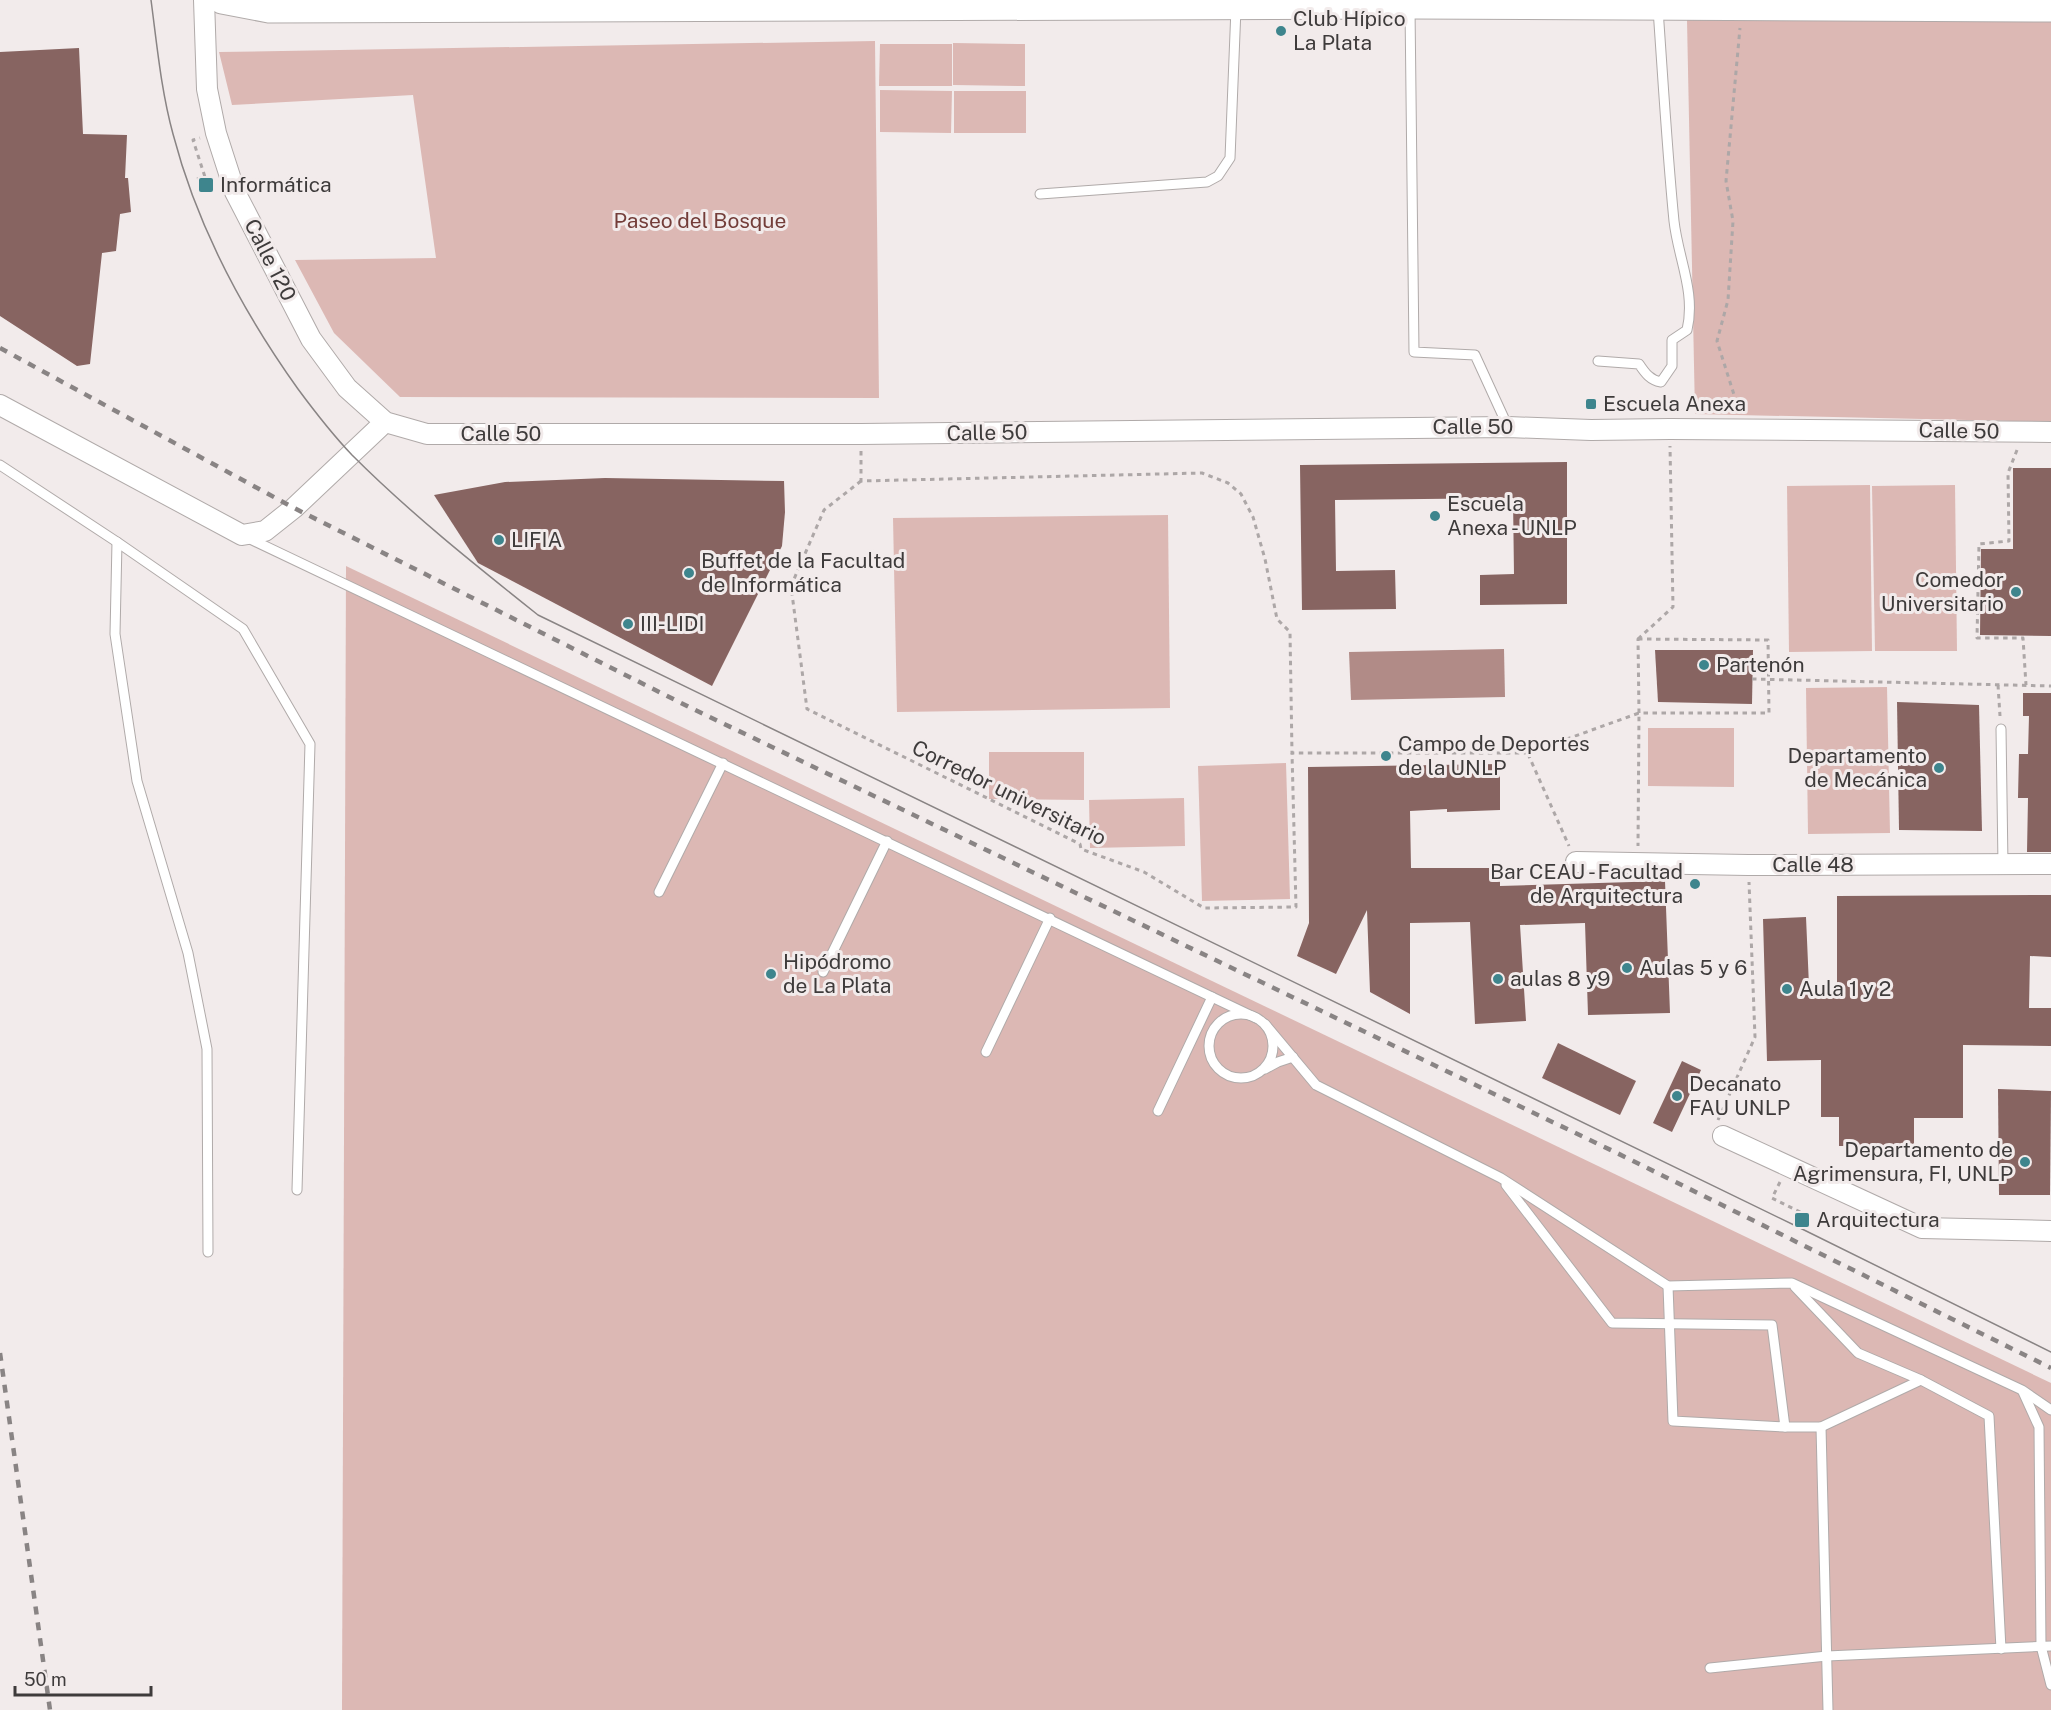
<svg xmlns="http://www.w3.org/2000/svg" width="2051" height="1710" font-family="'Public Sans',sans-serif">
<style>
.green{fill:#dcb8b4}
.water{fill:#b18b87}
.building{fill:#876461}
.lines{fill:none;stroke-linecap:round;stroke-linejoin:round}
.service-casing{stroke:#b0aaa9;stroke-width:11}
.minor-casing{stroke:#b0aaa9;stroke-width:22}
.secondary-casing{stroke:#b0aaa9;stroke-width:29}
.path{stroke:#ada7a7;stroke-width:3;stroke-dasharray:4.5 4.5;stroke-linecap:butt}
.service{stroke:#fff;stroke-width:9}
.minor{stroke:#fff;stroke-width:20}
.secondary{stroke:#fff;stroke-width:27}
.tram{stroke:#898484;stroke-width:1.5}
.rail{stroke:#898484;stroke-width:4.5;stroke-dasharray:8 8;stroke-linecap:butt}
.poi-dot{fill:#3e858d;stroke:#f2ebeb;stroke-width:2}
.labels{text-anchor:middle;stroke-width:6;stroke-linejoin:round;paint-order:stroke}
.poi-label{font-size:21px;fill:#3e3b3b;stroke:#f2ebeb;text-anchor:start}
.park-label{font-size:21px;fill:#733d39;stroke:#f2ebeb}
.street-label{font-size:21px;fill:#3e3b3b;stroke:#f2ebeb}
</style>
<rect width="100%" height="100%" fill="#f2ebeb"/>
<g class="green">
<polygon points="2051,17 2051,422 1695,414 1687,20"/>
<polygon points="875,41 879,398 400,397 334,333 295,260 436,258 413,95 232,105 219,52"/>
<polygon points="953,43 1025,44 1025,86 953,85"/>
<polygon points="880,44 952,44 952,86 879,86"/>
<polygon points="880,90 952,91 951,133 880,132"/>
<rect x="954" y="91" width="72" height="42"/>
<polygon points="1870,485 1872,651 1789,652 1787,486"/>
<polygon points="1955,485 1957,651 1875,651 1872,486"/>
<polygon points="1168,515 1170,708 897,712 893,518"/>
<polygon points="346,566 2051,1383 2051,1710 342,1710"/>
<polygon points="1887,687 1890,833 1808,834 1806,688"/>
<polygon points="1648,728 1734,728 1734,787 1648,786"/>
<polygon points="989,752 1084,752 1084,800 989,799"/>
<polygon points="1286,763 1290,899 1202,901 1198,766"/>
<polygon points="1184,798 1185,846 1090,848 1089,800"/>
</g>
<polygon class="water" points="1504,649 1505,697 1351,700 1349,652"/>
<g class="building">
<polygon points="79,48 83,134 127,135 125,178 128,178 131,212 120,214 116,251 102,253 90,364 77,366 0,316 0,52"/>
<polygon points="1567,462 1567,604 1480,605 1480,575 1514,574 1513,498 1335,500 1336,571 1395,570 1396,609 1302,610 1300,465"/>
<polygon points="2013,468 2051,468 2051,636 1980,635 1981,549 2013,549"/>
<polygon points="605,478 784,481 785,512 782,546 712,686 478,563 434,495 505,482"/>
<polygon points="1655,650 1753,650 1752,704 1658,702"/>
<polygon points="2023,693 2051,693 2051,852 2027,852 2028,798 2018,798 2019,754 2028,754 2029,716 2023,716"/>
<polygon points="1897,702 1979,705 1982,831 1899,830"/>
<polygon points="1500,764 1500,810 1447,812 1447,809 1410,811 1411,868 1500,868 1500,886 1665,881 1670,1013 1588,1015 1585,923 1520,925 1526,1021 1475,1024 1470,922 1410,923 1410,1014 1370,992 1367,910 1336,974 1297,956 1309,923 1308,767"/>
<polygon points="2051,895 2051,957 2030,956 2029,1008 2051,1008 2051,1046 1963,1045 1963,1118 1914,1118 1914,1146 1839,1146 1839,1117 1821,1117 1821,1060 1767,1061 1763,919 1806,917 1809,986 1837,987 1837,896"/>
<polygon points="1558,1043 1636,1081 1620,1115 1542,1078"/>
<polygon points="1682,1061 1701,1070 1672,1132 1653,1123"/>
<polygon points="1998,1089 2051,1091 2050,1195 1999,1195"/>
</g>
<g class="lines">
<g class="service-casing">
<g id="service">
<polyline points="1410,8 1414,352 1475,355 1508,427"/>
<polyline points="1040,194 1207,182 1218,176 1230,158 1236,8"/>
<path d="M 1598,361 L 1639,364 C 1645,373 1650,380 1661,382 L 1672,366 L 1672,340 L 1687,330 C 1696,292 1678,258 1674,221 C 1667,150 1663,79 1658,9"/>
<polyline points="0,465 117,542 243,629 310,744 297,1190"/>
<polyline points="248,538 1256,1018"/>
<polyline points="117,542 115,634 137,781 188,953 207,1049 208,1252"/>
<polyline points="2001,729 2003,864"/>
<polyline points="659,892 723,763"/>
<polyline points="823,972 887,841"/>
<circle cx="1241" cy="1046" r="32"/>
<polyline points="1265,1024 1316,1085 1501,1178 1668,1286 1792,1283 2022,1390 2051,1410"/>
<polyline points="986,1052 1050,918"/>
<polyline points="1265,1069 1278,1062 1293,1057"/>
<polyline points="1158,1111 1212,997"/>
<polyline points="1506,1185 1612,1323 1772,1325 1785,1427"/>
<polyline points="1668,1286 1673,1421 1785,1427 1821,1427 1921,1380"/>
<polyline points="1795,1287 1858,1353 1921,1380 1989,1416 2001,1649"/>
<polyline points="2023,1392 2039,1427 2041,1646 2051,1685"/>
<polyline points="1821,1427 1828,1710"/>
<polyline points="1710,1668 1827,1656 2051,1646"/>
</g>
</g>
<g class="minor-casing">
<g id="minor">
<polyline points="204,0 207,89 216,133 235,192 311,339 347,388 385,422 427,434 861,434 1508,427 1591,430 1670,429 2051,432"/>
<polyline points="0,405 242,535 265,531 294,508 385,422"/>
<polyline points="1576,862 1748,865 2051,864"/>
<polyline points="1723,1136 1922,1228 2051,1231"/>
</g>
</g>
<g class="secondary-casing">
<polyline id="secondary" points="222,0 269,9 1410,5 2051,8"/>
</g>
<g class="path">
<polyline points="197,179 205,177 193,140 200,138"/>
<polyline points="1733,411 1736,401 1717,341 1728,300 1733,221 1726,181 1740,28"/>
<polyline points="2017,450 2008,473 2009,541 1979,544 1977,638 2023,638 2026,685"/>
<polyline points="861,451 861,481 1202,473 1228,483 1241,494 1253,517 1265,559 1277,619 1290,632 1292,753 1528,753 1639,713 1638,846"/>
<polyline points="861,481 824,510 791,586 807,709 1080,844 1081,849 1144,872 1204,908 1296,907 1292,753"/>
<polygon points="1638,639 1768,640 1769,713 1639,713"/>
<polyline points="1638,639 1673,607 1670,446"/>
<polyline points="1752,679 2051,686"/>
<polyline points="1998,685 2000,716"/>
<polyline points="1528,754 1569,846"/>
<polyline points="1718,1120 1755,1037 1749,882"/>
<polyline points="1780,1182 1772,1198 1804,1214 1802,1220"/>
</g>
<use href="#service" class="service"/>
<use href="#minor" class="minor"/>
<use href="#secondary" class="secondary"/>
<path class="tram" d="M 151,0 C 157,45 161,90 173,134 C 197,226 243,312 298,389 C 315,412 333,435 352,455 C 410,513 474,564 538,615 L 1796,1226 L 2051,1352"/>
<g class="rail">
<polyline points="0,348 294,508 691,708 1617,1153 2051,1368"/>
<polyline points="0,1353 50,1710"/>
</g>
</g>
<g class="poi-dot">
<circle cx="1281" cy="31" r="6"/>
<rect x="198" y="177" width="16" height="16" rx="3"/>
<rect x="1585" y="398" width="12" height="12" rx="3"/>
<circle cx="1435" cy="516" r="6"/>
<circle cx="499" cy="540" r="6"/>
<circle cx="689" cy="573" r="6"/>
<circle cx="2016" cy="592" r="6"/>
<circle cx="628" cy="624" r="6"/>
<circle cx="1704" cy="665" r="6"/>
<circle cx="1386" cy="756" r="6"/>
<circle cx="1939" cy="768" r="6"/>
<circle cx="1695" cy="884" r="6"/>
<circle cx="1627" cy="968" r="6"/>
<circle cx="771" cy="974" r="6"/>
<circle cx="1498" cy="979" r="6"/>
<circle cx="1787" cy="989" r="6"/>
<circle cx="1677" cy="1096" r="6"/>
<circle cx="2025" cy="1162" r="6"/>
<rect x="1794" y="1212" width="16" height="16" rx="3"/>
</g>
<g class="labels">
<g class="poi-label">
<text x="1293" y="26">Club Hípico<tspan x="1293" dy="24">La Plata</tspan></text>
<text x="220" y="192">Informática</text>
<text x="1603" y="411">Escuela Anexa</text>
<text x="1447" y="511">Escuela<tspan x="1447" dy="24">Anexa - UNLP</tspan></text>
<text x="511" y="547">LIFIA</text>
<text x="701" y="568">Buffet de la Facultad<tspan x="701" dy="24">de Informática</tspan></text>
<text x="2004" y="587" text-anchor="end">Comedor<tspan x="2004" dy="24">Universitario</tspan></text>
<text x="640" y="631">III-LIDI</text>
<text x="1716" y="672">Partenón</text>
<text x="1398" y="751">Campo de Deportes<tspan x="1398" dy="24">de la UNLP</tspan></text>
<text x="1927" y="763" text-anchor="end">Departamento<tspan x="1927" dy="24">de Mecánica</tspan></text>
<text x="1683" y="879" text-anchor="end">Bar CEAU - Facultad<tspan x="1683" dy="24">de Arquitectura</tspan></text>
<text x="783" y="969">Hipódromo<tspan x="783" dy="24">de La Plata</tspan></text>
<text x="1639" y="975">Aulas 5 y 6</text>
<text x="1510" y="986">aulas 8 y9</text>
<text x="1799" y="996">Aula 1 y 2</text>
<text x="1689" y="1091">Decanato<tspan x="1689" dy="24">FAU UNLP</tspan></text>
<text x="2013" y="1157" text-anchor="end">Departamento de<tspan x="2013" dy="24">Agrimensura, FI, UNLP</tspan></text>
<text x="1816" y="1227">Arquitectura</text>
</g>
<g class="park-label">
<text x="700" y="228">Paseo del Bosque</text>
</g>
<g class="street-label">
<text transform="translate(270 260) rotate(63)" y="7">Calle 120</text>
<text x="1473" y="434">Calle 50</text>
<text transform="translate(1959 431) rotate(1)" y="7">Calle 50</text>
<text transform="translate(987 433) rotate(-1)" y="7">Calle 50</text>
<text x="501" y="441">Calle 50</text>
<text transform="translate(1009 793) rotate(26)" y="7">Corredor universitario</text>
<text x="1813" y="872">Calle 48</text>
</g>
</g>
<path d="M15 1686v9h136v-9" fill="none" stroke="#3e3b3b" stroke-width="3"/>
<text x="24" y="1686" font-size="18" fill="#3e3b3b" stroke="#f2ebeb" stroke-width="4.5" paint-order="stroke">50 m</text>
</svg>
